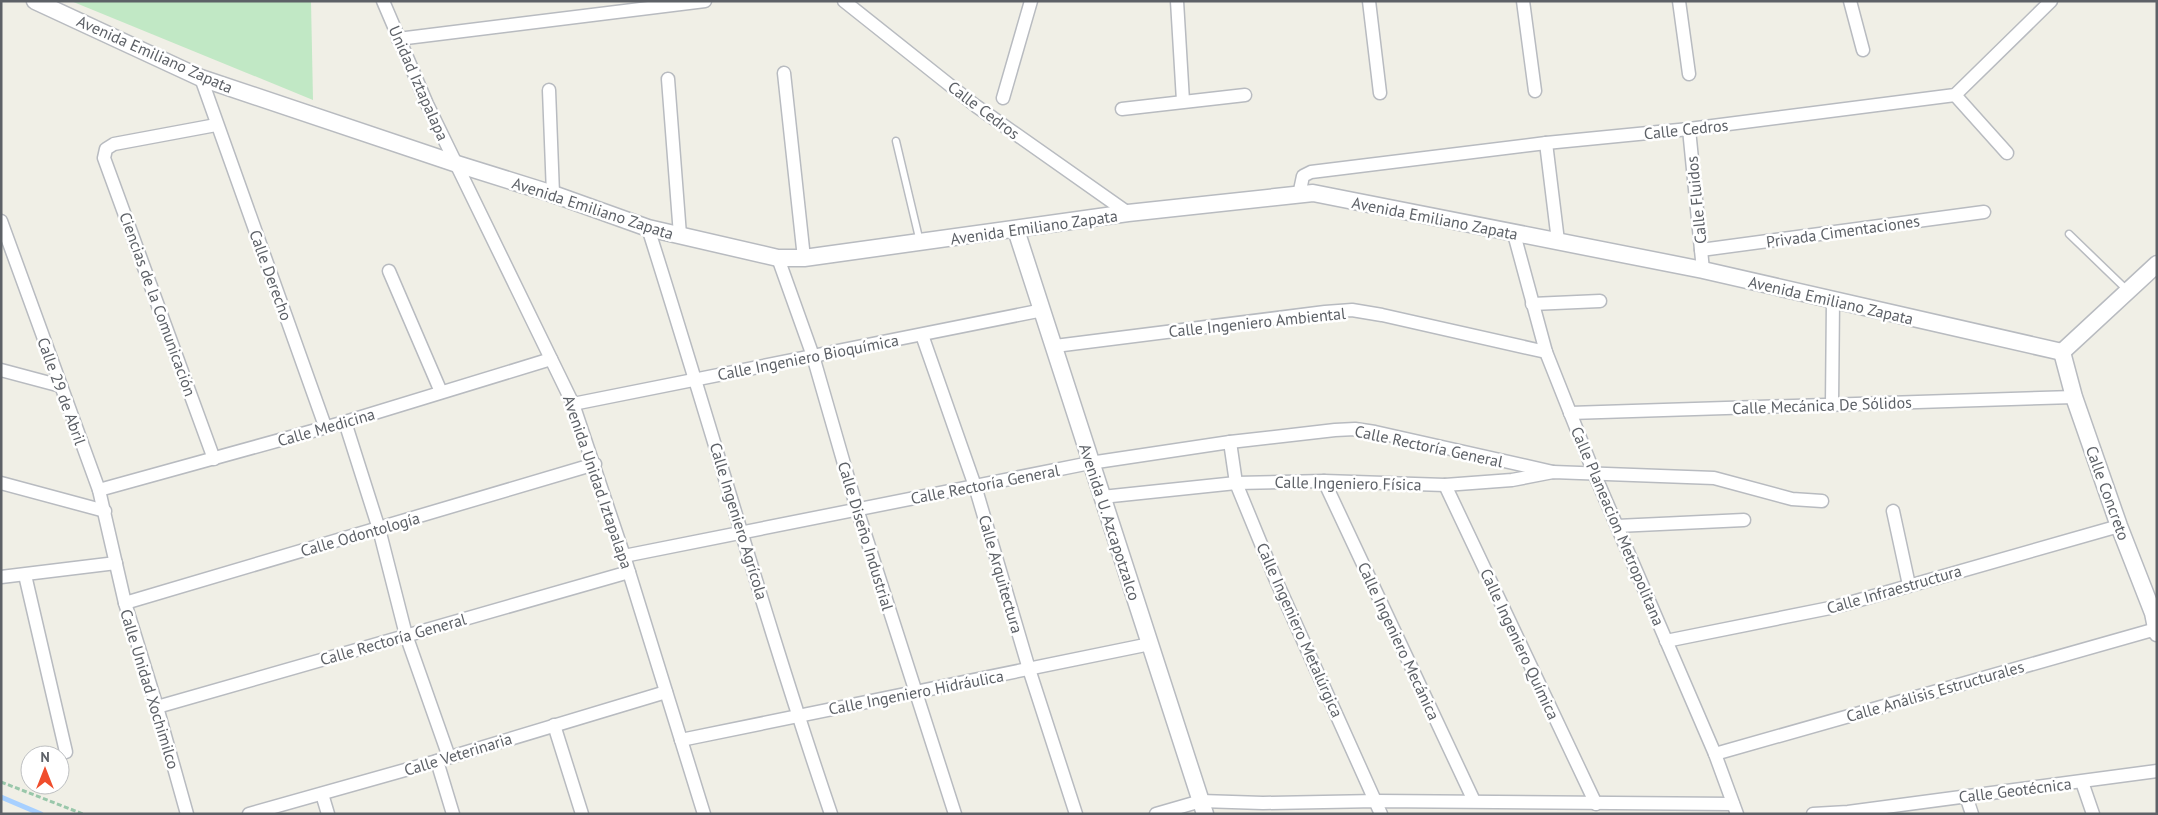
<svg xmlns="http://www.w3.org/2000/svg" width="2158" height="815" font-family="'PT Sans',sans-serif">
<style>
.green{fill:#c1e8c5}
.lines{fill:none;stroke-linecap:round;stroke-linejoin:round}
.stream{stroke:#a7d0ff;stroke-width:5}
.service-casing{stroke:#b8bbc0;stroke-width:9}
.minor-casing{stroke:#b8bbc0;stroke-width:15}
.tertiary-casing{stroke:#b8bbc0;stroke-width:19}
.path{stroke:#99c7aa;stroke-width:3;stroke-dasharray:5 2.5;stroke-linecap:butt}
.service{stroke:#fff;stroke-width:6}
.minor{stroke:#fff;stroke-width:12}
.tertiary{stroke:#fff;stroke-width:16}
.labels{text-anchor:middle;stroke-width:5;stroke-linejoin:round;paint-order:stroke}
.street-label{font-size:16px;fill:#5d6167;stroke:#fff}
</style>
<rect width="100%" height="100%" fill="#f0efe6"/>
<polygon class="green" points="71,1 311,1 313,100"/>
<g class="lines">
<polyline class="stream" points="1,797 41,814"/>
<g class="service-casing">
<g id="service">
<polyline points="896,141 920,242"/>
<polyline points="2069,234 2127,290"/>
</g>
</g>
<g class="minor-casing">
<g id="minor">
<polyline points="383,1 427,104 573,404 624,556 704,814"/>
<polyline points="844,1 976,106 1128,213"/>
<polyline points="1177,1 1183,101"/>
<polyline points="1369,1 1380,93"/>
<polyline points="1523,1 1535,91"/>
<polyline points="1679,1 1689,74"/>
<polyline points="1850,1 1863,50"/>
<polyline points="398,39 705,1"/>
<polyline points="784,73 804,258"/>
<polyline points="201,78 325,426"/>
<polyline points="668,79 680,235"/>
<polyline points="549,90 553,194"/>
<polyline points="1955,95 2007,153"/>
<polyline points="1003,98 1031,1"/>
<polyline points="1122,109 1245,95"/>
<polyline points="1689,129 1703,270"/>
<polyline points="1546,143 1558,241"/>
<polyline points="1299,195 1303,176 1311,172 1546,143 1689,129 1955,95 2051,1"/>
<polyline points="1,221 99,490 125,603 157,707 187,814"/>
<path d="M 648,228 C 710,423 765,620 831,814"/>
<polyline points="1514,234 1546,352 1594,473 1715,754 1737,814"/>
<polyline points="1701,250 1984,212"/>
<polyline points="778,258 813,356 857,509 955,814"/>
<polyline points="389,271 441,392"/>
<polyline points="1532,304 1600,301"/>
<polyline points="922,335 975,486 1029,669 1076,814"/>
<polyline points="1055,346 1325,312 1352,310 1382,315 1546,352"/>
<polyline points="1,370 61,386"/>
<polyline points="573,404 1043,310"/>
<polyline points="1832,404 1833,300"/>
<polyline points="1570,413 2074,397"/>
<polyline points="345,422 379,529 406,635 449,757"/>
<polyline points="1230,442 1236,483 1275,578 1381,814"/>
<polyline points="214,459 104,158 106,149 114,144 216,125"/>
<polyline points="1324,481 1474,801"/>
<polyline points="1,483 105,511"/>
<polyline points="1445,485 1596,804"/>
<polyline points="99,490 345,422 551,359"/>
<polyline points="1102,497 1236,483 1324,481 1445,485 1512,480 1553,472 1714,478 1792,499 1822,501"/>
<polyline points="1893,511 1909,585"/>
<polyline points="1617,526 1744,520"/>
<polyline points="624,556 1090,463 1230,442 1335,430 1355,429 1375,432 1553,472"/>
<polyline points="25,575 66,752"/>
<polyline points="1,577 116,563"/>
<polyline points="125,603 595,464"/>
<polyline points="1666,641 1835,607 2119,526"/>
<polyline points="157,707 629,572"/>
<polyline points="554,725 582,814"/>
<polyline points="681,740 1150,644"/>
<polyline points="1715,754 2156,629"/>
<polyline points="437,761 453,814"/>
<polyline points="2082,782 2093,814"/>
<polyline points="322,794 328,814"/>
<polyline points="1966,796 1972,814"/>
<polyline points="249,814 437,761 666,692"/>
<polyline points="1156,814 1201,801 1263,803 1377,801 1733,804"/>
<polyline points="1813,814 1848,812 2157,771"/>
</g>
</g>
<g class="tertiary-casing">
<g id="tertiary">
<polyline points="35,1 201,78 457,164 553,194 648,228 778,258 804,258 1128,213 1313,193 1703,270 2062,352"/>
<polyline points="1016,230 1205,814"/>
<polyline points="2062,352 2074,397 2119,526 2153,613 2157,633"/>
<polyline points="2062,352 2157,264"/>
</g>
</g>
<polyline class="path" points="1,782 83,814"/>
<use href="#service" class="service"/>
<use href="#minor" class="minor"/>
<use href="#tertiary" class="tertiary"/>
</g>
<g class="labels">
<g class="street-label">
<text transform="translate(155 54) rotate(24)" y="6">Avenida Emiliano Zapata</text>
<text transform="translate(419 83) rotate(66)" y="6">Unidad Iztapalapa</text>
<text transform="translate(984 110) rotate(37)" y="6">Calle Cedros</text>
<text transform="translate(1686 129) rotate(-6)" y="6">Calle Cedros</text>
<text transform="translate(1696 200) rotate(-96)" y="6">Calle Fluidos</text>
<text transform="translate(593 208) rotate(18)" y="6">Avenida Emiliano Zapata</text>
<text transform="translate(1435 218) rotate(11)" y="6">Avenida Emiliano Zapata</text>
<text transform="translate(1034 227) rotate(-8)" y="6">Avenida Emiliano Zapata</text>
<text transform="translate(1843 231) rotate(-8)" y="6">Privada Cimentaciones</text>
<text transform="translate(271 275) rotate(70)" y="6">Calle Derecho</text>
<text transform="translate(1831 300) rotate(13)" y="6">Avenida Emiliano Zapata</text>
<text transform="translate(158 304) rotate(70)" y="6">Ciencias de la Comunicación</text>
<text transform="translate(1257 322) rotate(-6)" y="6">Calle Ingeniero Ambiental</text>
<text transform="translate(808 357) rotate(-11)" y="6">Calle Ingeniero Bioquímica</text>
<text transform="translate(62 391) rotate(70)" y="6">Calle 29 de Abril</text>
<text transform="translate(1822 405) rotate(-2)" y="6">Calle Mecánica De Sólidos</text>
<text transform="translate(326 427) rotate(-16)" y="6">Calle Medicina</text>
<text transform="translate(1429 446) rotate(12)" y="6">Calle Rectoría General</text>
<text transform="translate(598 482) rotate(71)" y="6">Avenida Unidad Iztapalapa</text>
<text transform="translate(1348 483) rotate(1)" y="6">Calle Ingeniero Física</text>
<text transform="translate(985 484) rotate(-11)" y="6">Calle Rectoría General</text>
<text transform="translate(2108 493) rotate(70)" y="6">Calle Concreto</text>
<text transform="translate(739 521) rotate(73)" y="6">Calle Ingeniero Agrícola</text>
<text transform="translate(1110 522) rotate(72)" y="6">Avenida U. Azcapotzalco</text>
<text transform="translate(1618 526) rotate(67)" y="6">Calle Planeacion Metropolitana</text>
<text transform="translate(360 534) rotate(-16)" y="6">Calle Odontología</text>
<text transform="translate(866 536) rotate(73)" y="6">Calle Diseño Industrial</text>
<text transform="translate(1001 574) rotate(74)" y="6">Calle Arquitectura</text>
<text transform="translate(1894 589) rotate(-16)" y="6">Calle Infraestructura</text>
<text transform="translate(1300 630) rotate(66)" y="6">Calle Ingeniero Metalúrgica</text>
<text transform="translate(393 639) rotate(-16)" y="6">Calle Rectoría General</text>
<text transform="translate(1399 641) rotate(65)" y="6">Calle Ingeniero Mecánica</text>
<text transform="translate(1520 644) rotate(65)" y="6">Calle Ingeniero Química</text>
<text transform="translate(150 689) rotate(73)" y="6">Calle Unidad Xochimilco</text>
<text transform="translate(1935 691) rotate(-16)" y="6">Calle Análisis Estructurales</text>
<text transform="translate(916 692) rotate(-11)" y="6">Calle Ingeniero Hidráulica</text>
<text transform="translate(458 754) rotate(-17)" y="6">Calle Veterinaria</text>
<text transform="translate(2015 790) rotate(-7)" y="6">Calle Geotécnica</text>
</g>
</g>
<rect width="2158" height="815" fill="none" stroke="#5d6167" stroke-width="5"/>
<g transform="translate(45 770)"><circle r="24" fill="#ffffff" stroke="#bec0c2"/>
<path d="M0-4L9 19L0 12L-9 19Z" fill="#f04d2c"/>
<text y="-8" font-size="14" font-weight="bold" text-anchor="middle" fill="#5d6167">N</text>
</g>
</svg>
